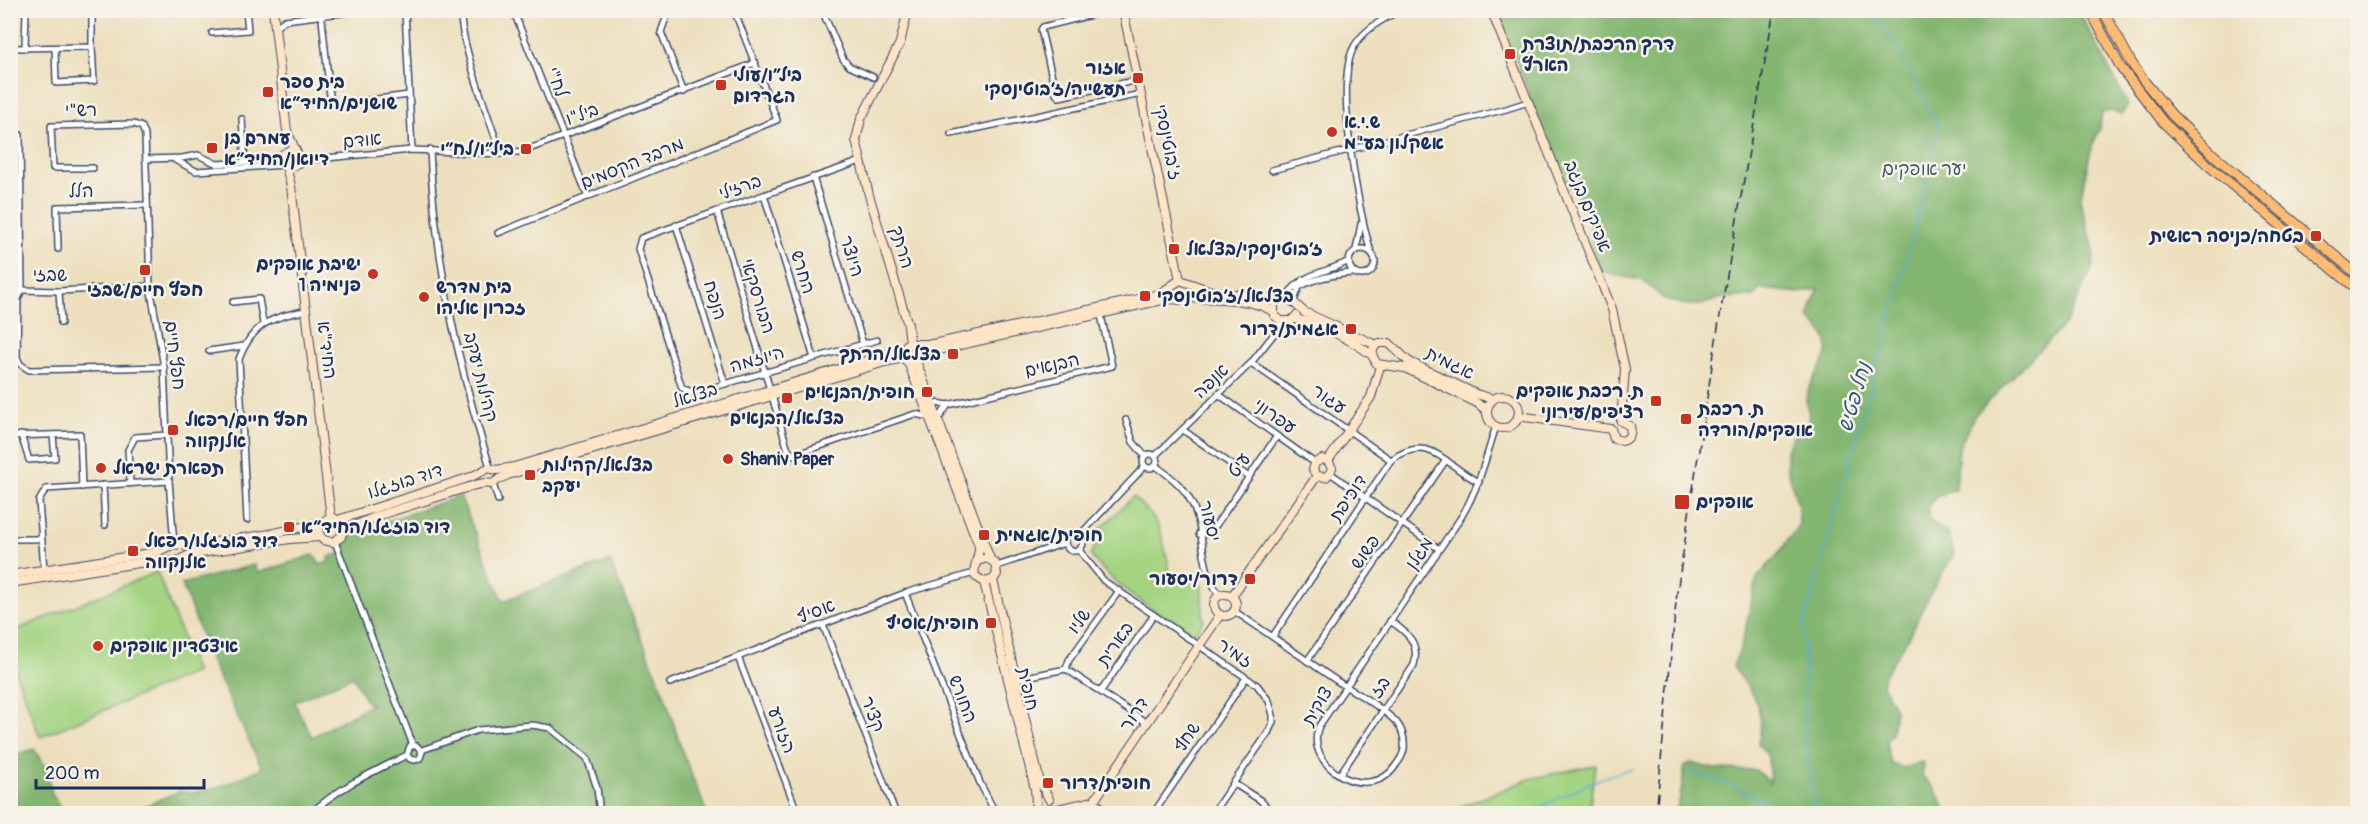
<svg xmlns="http://www.w3.org/2000/svg" width="2368" height="824" font-family="Pangolin,'Playpen Sans Hebrew',sans-serif">
<style>
.green{fill:#a4d482;stroke:#608270;stroke-width:1.5}
.forest{fill:#83b670;stroke:#4f7267;stroke-width:1.5;fill-rule:evenodd}
.lines{fill:none;stroke-linecap:round;stroke-linejoin:round}
.stream{stroke:#57aed4;stroke-width:1.5}
.street-casing{stroke:#3a496c;stroke-width:8}
.secondary-casing{stroke:#3a496c;stroke-width:10}
.primary-casing{stroke:#3a496c;stroke-width:11}
.street{stroke:#fff;stroke-width:5}
.secondary{stroke:#ffe4c6;stroke-width:8}
.primary{stroke:#ffbb71;stroke-width:9}
.rail{stroke:#1b2f5e;stroke-width:1.5;stroke-dasharray:9 4.5;stroke-linecap:butt}
.poi-dot{fill:#c8321e;stroke:#f7f3e8;stroke-width:2}
.labels{text-anchor:middle;stroke-width:5;stroke-linejoin:round;paint-order:stroke}
.poi-label{font-size:18px;font-weight:bold;fill:#1b2f5e;stroke:#f7f3e8;text-anchor:start}
.street-label{font-size:18px;fill:#1b2f5e;stroke:#f7f3e8}
.park-label{font-size:18px;fill:#3d5867;stroke:#f7f3e8}
.water-label{font-size:20px;font-style:italic;fill:#2d5581;stroke:#f7f3e8}
</style>
<rect width="100%" height="100%" fill="#f7f3e8"/>
<filter id="ink" filterUnits="userSpaceOnUse"><feTurbulence type="fractalNoise" baseFrequency=".0167" numOctaves="2"/><feDisplacementMap in="SourceGraphic" scale="12" xChannelSelector="R" yChannelSelector="G"/><feConvolveMatrix kernelMatrix="1 2 1 2 8 2 1 2 1" color-interpolation-filters="sRGB"/></filter>
<filter id="wash" filterUnits="userSpaceOnUse"><feTurbulence type="fractalNoise" baseFrequency=".008" numOctaves="4" result="noise"/><feDisplacementMap in="SourceGraphic" scale="24" xChannelSelector="R" yChannelSelector="G"/><feGaussianBlur stdDeviation="1.35" result="paint"/><feColorMatrix in="noise" values="0 0 0 0 0 0 0 0 0 0 0 0 0 0 0 0 0 1.4 0 .05"/><feComposite in="paint" operator="in"/></filter>
<g filter="url(#wash)">
<rect width="100%" height="100%" fill="#eddfbd"/>
<g class="green">
<path d="M 1133,497 C 1143,506 1152,514 1158,526 C 1165,541 1167,565 1173,582 L 1196,573 C 1206,588 1200,603 1204,620 L 1197,631 L 1191,634 C 1156,610 1116,589 1090,555 L 1099,540 L 1100,529 Z"/>
<polygon points="157,572 196,672 40,737 11,660 11,632"/>
<polygon points="1595,765 1589,813 1445,813 1529,779"/>
</g>
<g class="forest">
<path d="M 1498,11 L 2079,11 L 2128,105 L 2122,114 L 2113,111 L 2102,112 L 2100,128 L 2091,149 L 2080,200 L 2094,249 L 2093,265 L 2088,278 L 2065,324 L 1975,415 L 1959,447 L 1956,489 L 1936,497 L 1928,506 L 1930,520 L 1949,535 L 1954,554 L 1936,583 L 1906,641 L 1884,675 L 1882,685 L 1895,709 L 1892,734 L 1886,741 L 1891,764 L 1904,768 L 1922,762 L 1924,765 L 1922,776 L 1935,789 L 1947,813 L 1675,813 L 1680,798 L 1685,766 L 1691,763 L 1714,769 L 1756,770 L 1770,783 L 1768,756 L 1758,743 C 1767,713 1752,690 1733,667 L 1741,647 L 1757,578 L 1779,553 L 1799,524 L 1798,506 L 1787,467 L 1786,451 L 1794,435 L 1809,423 C 1811,413 1804,405 1807,395 C 1815,364 1848,350 1809,319 L 1812,304 L 1819,289 L 1799,293 L 1760,289 L 1754,296 L 1722,298 L 1701,305 L 1687,305 L 1665,300 L 1642,280 L 1613,275 L 1599,268 L 1592,248 L 1590,216 L 1584,204 L 1557,171 Z"/>
<path d="M 460,496 L 503,601 L 610,561 L 665,696 L 683,754 L 707,813 L 126,814 L 180,791 C 202,799 241,777 262,768 L 211,661 L 182,584 L 254,565 L 258,573 L 314,555 L 320,565 L 330,561 L 329,557 L 347,552 L 344,543 L 359,531 ZM 353,676 L 367,703 L 372,704 L 312,737 L 294,702 Z"/>
<polygon points="34,749 46,769 52,794 64,813 11,813 11,755"/>
</g>
<g class="lines">
<g class="stream">
<path d="M 1688,771 C 1722,780 1755,795 1787,814"/>
<path d="M 1528,814 C 1562,796 1596,777 1633,769"/>
<polyline points="1816,814 1805,742 1804,624 1910,247 1939,128 1888,32 1866,10"/>
</g>
</g>
</g>
<g filter="url(#ink)">
<g class="lines">
<g class="street-casing">
<g id="street">
<polyline points="321,10 330,96 333,102 338,104 409,95"/>
<polyline points="405,10 412,150"/>
<path d="M 461,10 C 458,38 491,123 501,154"/>
<polyline points="513,10 588,197"/>
<polyline points="669,10 661,32 684,92"/>
<polyline points="822,10 843,59 849,66 873,77"/>
<polyline points="1111,10 1043,27 1041,30 1056,94 1059,97 1138,80"/>
<polyline points="515,14 525,10"/>
<polyline points="275,28 285,20 366,10"/>
<polyline points="212,33 248,30 246,10"/>
<polyline points="10,48 92,47 92,15"/>
<polyline points="25,48 26,10"/>
<polyline points="55,48 56,83 94,81 92,47"/>
<polyline points="242,119 245,162"/>
<polyline points="951,134 1141,94"/>
<polyline points="20,135 22,290 18,299 17,357 20,364 29,370 164,367"/>
<path d="M 430,150 C 434,258 458,365 490,467"/>
<polyline points="146,159 182,158 198,155 217,164 266,161 283,155"/>
<polyline points="175,160 196,171 285,165"/>
<polyline points="861,161 641,238 638,249 682,388 694,393 877,340"/>
<polyline points="296,165 315,159 412,150 501,154 524,151 755,63"/>
<polyline points="93,168 53,168 51,126 134,124 142,127 145,135 150,286 164,367 169,481 174,544"/>
<polyline points="1272,170 1506,109 1528,102"/>
<polyline points="813,177 863,344"/>
<polyline points="764,195 814,358"/>
<polyline points="717,211 788,450 794,455 915,414 929,417"/>
<polyline points="676,225 725,384"/>
<polyline points="498,233 777,120 734,10"/>
<polyline points="10,243 22,242"/>
<circle cx="1362" cy="262" r="13"/>
<polyline points="58,249 57,207 147,205"/>
<polyline points="1356,250 1361,224"/>
<path d="M 1371,252 C 1358,210 1336,90 1352,51 C 1360,31 1383,19 1401,10"/>
<polyline points="22,290 59,291 150,286"/>
<polyline points="59,291 61,323"/>
<path d="M 1285,298 C 1304,271 1322,275 1349,261"/>
<path d="M 1294,301 L 1299,287 C 1317,277 1335,274 1355,273"/>
<polyline points="233,302 259,299 263,323"/>
<polyline points="209,351 244,346"/>
<polyline points="1251,363 1391,460"/>
<polyline points="1218,394 1315,463"/>
<polyline points="931,402 948,405 1112,366 1101,315"/>
<polyline points="938,420 948,405"/>
<polyline points="1126,420 1133,442 1145,456"/>
<polyline points="1183,430 1249,477"/>
<polyline points="21,435 29,460 55,458 53,435"/>
<polyline points="10,436 80,434 82,487"/>
<circle cx="1150" cy="461" r="7"/>
<polyline points="1155,456 1251,363 1274,334 1281,321"/>
<path d="M 1156,466 C 1168,475 1181,484 1189,498 C 1207,527 1197,562 1219,595"/>
<polyline points="1330,473 1439,549"/>
<polyline points="130,483 128,450 135,437 167,435"/>
<polyline points="493,484 498,500"/>
<polyline points="103,485 105,525"/>
<path d="M 247,520 L 239,359 C 252,325 270,317 305,311"/>
<circle cx="1074" cy="542" r="9"/>
<polyline points="1199,534 1208,532 1216,525 1277,436"/>
<polyline points="1080,535 1145,466"/>
<polyline points="10,539 41,539"/>
<polyline points="335,542 413,745"/>
<polyline points="1079,550 1104,581 1257,685 1269,701 1273,715 1273,722 1268,733 1212,814"/>
<polyline points="997,566 1065,543"/>
<polyline points="44,570 39,501 46,489 169,481"/>
<polyline points="905,593 980,783 996,814"/>
<path d="M 1234,611 C 1269,634 1303,658 1337,681 C 1356,693 1381,706 1397,723 C 1403,731 1405,739 1404,749 C 1403,755 1400,760 1396,765 C 1370,806 1302,766 1319,726 C 1366,657 1413,588 1460,519 C 1478,490 1486,458 1496,426"/>
<polyline points="823,625 896,814"/>
<path d="M 1273,636 L 1391,460 C 1431,431 1444,466 1479,482"/>
<polyline points="738,657 798,814"/>
<polyline points="1307,661 1446,460"/>
<polyline points="1066,669 1069,660 1119,591"/>
<polyline points="1016,679 1066,669 1147,723"/>
<polyline points="670,683 905,593 974,573"/>
<polyline points="1101,691 1154,615"/>
<polyline points="422,750 478,730 532,725 550,728 587,758 597,788 600,814"/>
<path d="M 1340,774 L 1414,665 C 1420,643 1407,632 1390,621"/>
<polyline points="1233,783 1260,800 1273,814"/>
<polyline points="1094,801 1112,814"/>
<path d="M 310,814 C 339,787 373,772 407,755 L 410,746 L 417,746 L 422,752 L 420,758 L 415,760 L 410,759 L 407,755"/>
<polyline points="1153,814 1246,678"/>
</g>
</g>
<g class="secondary-casing">
<g id="secondary">
<polyline points="273,10 287,131 299,158 294,166 286,166 282,161 283,154 290,150 295,151"/>
<polyline points="908,10 900,43 861,119 856,140 869,195 908,325 910,343"/>
<polyline points="1123,10 1180,280"/>
<polyline points="1491,10 1612,309 1625,369 1621,421"/>
<polyline points="286,166 291,186 331,518"/>
<polyline points="1180,280 1211,291 1271,299 1290,299 1304,312 1376,345"/>
<polyline points="1274,307 1274,315 1281,321 1291,321 1296,316"/>
<path d="M 1294,319 C 1318,322 1353,341 1372,355"/>
<polyline points="907,344 933,344 1134,300 1159,294 1180,280"/>
<path d="M 902,354 L 905,360 L 914,362 L 921,356 L 933,351 L 1167,299 L 1183,300 L 1188,298 C 1216,299 1250,297 1274,312"/>
<polyline points="916,361 990,559"/>
<path d="M 908,362 L 979,546 C 980,557 972,566 975,576 L 984,582 L 993,580 L 997,574 L 995,563 L 987,558 L 978,561"/>
<circle cx="1503" cy="412" r="16"/>
<polyline points="1487,411 1477,403 1405,368 1377,364 1372,355 1374,347 1379,343 1389,343 1408,361 1476,394 1493,399"/>
<polyline points="1518,416 1611,429"/>
<path d="M 1611,429 L 1614,439 L 1622,441 C 1629,439 1632,434 1630,426 L 1621,421"/>
<polyline points="1328,461 1371,397 1380,366"/>
<polyline points="1317,476 1313,470 1315,463 1322,459 1328,461"/>
<polyline points="1317,476 1326,477 1330,473 1332,468 1328,461"/>
<polyline points="338,520 471,477 488,468 497,470 514,467 902,350"/>
<polyline points="343,531 377,516 475,485 485,483 493,484 499,479 508,475 885,362 903,358"/>
<polyline points="10,575 157,552 174,544 189,546 270,534 321,523 329,518 334,518 340,523 343,529 341,537 333,542 323,540 318,532 321,523"/>
<polyline points="993,580 1039,779 1049,799"/>
<polyline points="984,582 1035,789 1036,803 1034,814"/>
<polyline points="10,583 158,560 175,562 189,555 290,539 320,537"/>
<circle cx="1225" cy="605" r="11"/>
<polyline points="1232,596 1317,476"/>
<polyline points="1058,809 1094,801 1220,615"/>
</g>
</g>
<g class="primary-casing">
<g id="primary">
<polyline points="2090,10 2121,68 2163,122 2208,165 2358,290"/>
<polyline points="2103,10 2131,62 2144,81 2172,115 2216,157 2358,275"/>
</g>
</g>
<use href="#street" class="street"/>
<use href="#secondary" class="secondary"/>
<use href="#primary" class="primary"/>
<polyline class="rail" points="1656,814 1677,592 1719,321 1774,10"/>
</g>
</g>
<g class="poi-dot">
<rect x="1504" y="48" width="12" height="12" rx="3"/>
<rect x="1132" y="72" width="12" height="12" rx="3"/>
<rect x="715" y="79" width="12" height="12" rx="3"/>
<rect x="262" y="86" width="12" height="12" rx="3"/>
<circle cx="1332" cy="132" r="6"/>
<rect x="206" y="142" width="12" height="12" rx="3"/>
<rect x="520" y="143" width="12" height="12" rx="3"/>
<rect x="2310" y="230" width="12" height="12" rx="3"/>
<rect x="1168" y="243" width="12" height="12" rx="3"/>
<rect x="139" y="264" width="12" height="12" rx="3"/>
<circle cx="373" cy="274" r="6"/>
<rect x="1139" y="290" width="12" height="12" rx="3"/>
<circle cx="424" cy="297" r="6"/>
<rect x="1345" y="323" width="12" height="12" rx="3"/>
<rect x="947" y="348" width="12" height="12" rx="3"/>
<rect x="921" y="386" width="12" height="12" rx="3"/>
<rect x="781" y="392" width="12" height="12" rx="3"/>
<rect x="1650" y="395" width="12" height="12" rx="3"/>
<rect x="1680" y="413" width="12" height="12" rx="3"/>
<rect x="167" y="424" width="12" height="12" rx="3"/>
<circle cx="728" cy="459" r="6"/>
<circle cx="101" cy="468" r="6"/>
<rect x="524" y="469" width="12" height="12" rx="3"/>
<rect x="1674" y="494" width="16" height="16" rx="3"/>
<rect x="283" y="521" width="12" height="12" rx="3"/>
<rect x="978" y="529" width="12" height="12" rx="3"/>
<rect x="127" y="545" width="12" height="12" rx="3"/>
<rect x="1244" y="573" width="12" height="12" rx="3"/>
<rect x="985" y="617" width="12" height="12" rx="3"/>
<circle cx="98" cy="646" r="6"/>
<rect x="1042" y="777" width="12" height="12" rx="3"/>
</g>
<g class="labels">
<g class="poi-label">
<text x="1522" y="50">דרך הרכבת/תוצרת<tspan x="1522" dy="21">הארץ</tspan></text>
<text x="1126" y="74" text-anchor="end">אזור<tspan x="1126" dy="21">תעשייה/ז׳בוטינסקי</tspan></text>
<text x="733" y="81">ביל״ו/עולי<tspan x="733" dy="21">הגרדום</tspan></text>
<text x="280" y="88">בית ספר<tspan x="280" dy="21">שושנים/החיד״א</tspan></text>
<text x="1344" y="128">ש.י.א<tspan x="1344" dy="21">אשקלון בע"מ</tspan></text>
<text x="224" y="144">עמרם בן<tspan x="224" dy="21">דיואן/החיד״א</tspan></text>
<text x="514" y="155" text-anchor="end">ביל״ו/לח״י</text>
<text x="2304" y="242" text-anchor="end">בטחה/כניסה ראשית</text>
<text x="1186" y="255">ז׳בוטינסקי/בצלאל</text>
<text x="361" y="270" text-anchor="end">ישיבת אופקים<tspan x="361" dy="21">פנימיה 1</tspan></text>
<text x="436" y="293">בית מדרש<tspan x="436" dy="21">זכרון אליהו</tspan></text>
<text x="145" y="296" text-anchor="middle">חפץ חיים/שבזי</text>
<text x="1157" y="302">בצלאל/ז׳בוטינסקי</text>
<text x="1339" y="335" text-anchor="end">אגמית/דרור</text>
<text x="941" y="360" text-anchor="end">בצלאל/הרתך</text>
<text x="1644" y="397" text-anchor="end">ת. רכבת אופקים<tspan x="1644" dy="21">רציפים/עירוני</tspan></text>
<text x="915" y="398" text-anchor="end">חופית/הבנאים</text>
<text x="1698" y="415">ת. רכבת<tspan x="1698" dy="21">אופקים/הורדה</tspan></text>
<text x="787" y="424" text-anchor="middle">בצלאל/הבנאים</text>
<text x="185" y="426">חפץ חיים/רפאל<tspan x="185" dy="21">אלנקווה</tspan></text>
<text x="740" y="465">Shaniv Paper</text>
<text x="542" y="471">בצלאל/קהילות<tspan x="542" dy="21">יעקב</tspan></text>
<text x="113" y="474">תפארת ישראל</text>
<text x="1696" y="508">אופקים</text>
<text x="301" y="533">דוד בוזגלו/החיד״א</text>
<text x="996" y="541">חופית/אגמית</text>
<text x="145" y="547">דוד בוזגלו/רפאל<tspan x="145" dy="21">אלנקווה</tspan></text>
<text x="1238" y="585" text-anchor="end">דרור/יסעור</text>
<text x="979" y="629" text-anchor="end">חופית/אסיף</text>
<text x="110" y="652">איצטדיון אופקים</text>
<text x="1060" y="789">חופית/דרור</text>
</g>
<g class="street-label">
<text transform="translate(557 82) rotate(69)" y="6">לח"י</text>
<text transform="translate(81 110) rotate(-1)" y="6">רש"י</text>
<text transform="translate(582 114) rotate(-20)" y="6">ביל"ו</text>
<text transform="translate(362 140) rotate(-6)" y="6">אודם</text>
<text transform="translate(1168 142) rotate(78)" y="6">ז'בוטינסקי</text>
<text transform="translate(632 163) rotate(-22)" y="6">מרבד הקסמים</text>
<text transform="translate(740 187) rotate(-19)" y="6">ברזילי</text>
<text transform="translate(81 191) rotate(-1)" y="6">הלל</text>
<text transform="translate(1588 206) rotate(68)" y="6">אפיקים בנגב</text>
<text transform="translate(902 247) rotate(74)" y="6">הרתך</text>
<text transform="translate(852 256) rotate(73)" y="6">היוצר</text>
<text transform="translate(803 272) rotate(73)" y="6">החרש</text>
<text x="50" y="281">שבזי</text>
<text transform="translate(758 296) rotate(73)" y="6">הבורסקאי</text>
<text transform="translate(715 300) rotate(73)" y="6">הנפח</text>
<text transform="translate(327 350) rotate(83)" y="6">החיד"א</text>
<text transform="translate(175 355) rotate(83)" y="6">חפץ חיים</text>
<text transform="translate(757 359) rotate(-16)" y="6">היוזמה</text>
<text transform="translate(1450 363) rotate(26)" y="6">אגמית</text>
<text transform="translate(1052 365) rotate(-13)" y="6">הבנאים</text>
<text transform="translate(481 377) rotate(76)" y="6">קהילות יעקב</text>
<text transform="translate(1211 381) rotate(-44)" y="6">אנפה</text>
<text transform="translate(695 395) rotate(-17)" y="6">בצלאל</text>
<text transform="translate(1329 399) rotate(35)" y="6">עגור</text>
<text transform="translate(1275 416) rotate(35)" y="6">עפרוני</text>
<text transform="translate(1239 465) rotate(-55)" y="6">עיט</text>
<text transform="translate(405 481) rotate(-18)" y="6">דוד בוזגלו</text>
<text transform="translate(1348 498) rotate(-56)" y="6">דוכיפת</text>
<text transform="translate(1210 521) rotate(76)" y="6">יסעור</text>
<text transform="translate(1365 552) rotate(-55)" y="6">פשוש</text>
<text transform="translate(1419 553) rotate(-56)" y="6">מגלן</text>
<text transform="translate(816 611) rotate(-21)" y="6">אסיף</text>
<text transform="translate(1079 621) rotate(-54)" y="6">שליו</text>
<text transform="translate(1115 644) rotate(-55)" y="6">בארית</text>
<text transform="translate(1235 653) rotate(34)" y="6">זמיר</text>
<text transform="translate(1380 687) rotate(-54)" y="6">בז</text>
<text transform="translate(1028 689) rotate(77)" y="6">חופית</text>
<text transform="translate(963 699) rotate(69)" y="6">החורש</text>
<text transform="translate(1317 706) rotate(-60)" y="6">צוקית</text>
<text transform="translate(873 714) rotate(69)" y="6">קציר</text>
<text transform="translate(1134 714) rotate(-56)" y="6">דרור</text>
<text transform="translate(782 730) rotate(69)" y="6">הזורע</text>
<text transform="translate(1187 737) rotate(-56)" y="6">שחף</text>
</g>
<g class="park-label">
<text x="1924" y="175">יער אופקים</text>
</g>
<g class="water-label">
<text transform="translate(1854 397) rotate(-74)" y="7">נחל פטיש</text>
</g>
</g>
<rect width="2368" height="824" fill="none" stroke="#f7f3e8" stroke-width="36"/>
<path d="M36 779v9h168v-9" fill="none" stroke="#1b2f5e" stroke-width="3"/>
<text x="45" y="779" font-size="18" fill="#1b2f5e" stroke="#f7f3e8" stroke-width="4.5" paint-order="stroke">200 m</text>
</svg>
